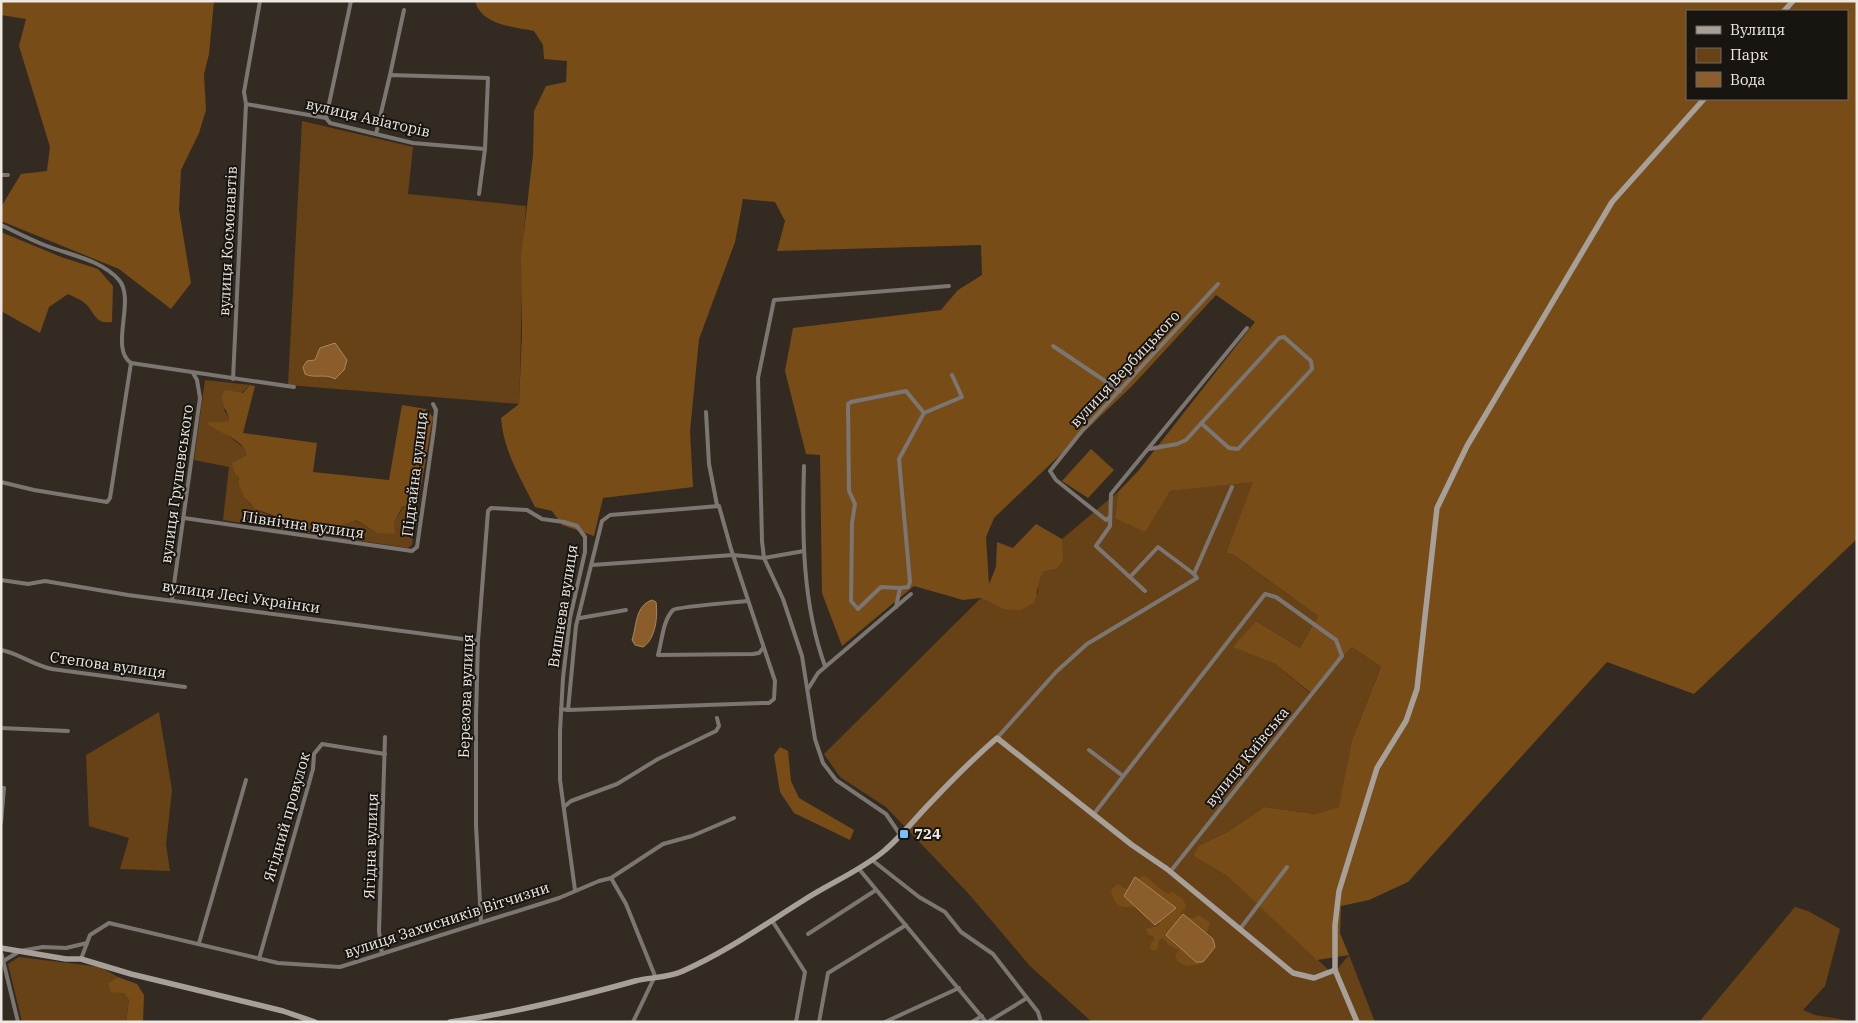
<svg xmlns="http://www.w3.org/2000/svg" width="1858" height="1023" font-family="'IBM Plex Serif',serif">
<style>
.green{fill:#684217}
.forest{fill:#784c17;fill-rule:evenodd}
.water{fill:#8b5d2a;stroke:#a98761}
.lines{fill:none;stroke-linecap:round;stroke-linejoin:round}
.street{stroke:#7b7672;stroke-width:4}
.secondary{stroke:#a7a099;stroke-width:5.5}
.poi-dot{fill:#7bbef9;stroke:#181410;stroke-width:2}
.labels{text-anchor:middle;stroke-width:4;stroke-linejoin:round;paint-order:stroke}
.street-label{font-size:15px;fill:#eee8e2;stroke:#181410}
.poi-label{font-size:15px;font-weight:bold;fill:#eee8e2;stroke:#181410;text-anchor:start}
</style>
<rect width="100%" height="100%" fill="#332b22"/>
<g class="green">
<path d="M 302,121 L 413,147 L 408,194 L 526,206 C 520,272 522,338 519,404 L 288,385 Z"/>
<path d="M 205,380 L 250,385 L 224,410 L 229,418 L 228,421 L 210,422 L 247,450 L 248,455 L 233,462 C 234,469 238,475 239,480 C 246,524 288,515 320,524 L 324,522 L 329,530 L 355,520 L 377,533 L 394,523 L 403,507 L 410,505 L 419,498 L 412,545 L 408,548 L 223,520 L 229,467 L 194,460 Z"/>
<polygon points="1254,481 1226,553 1234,555 1318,616 1300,648 1256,621 1234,647 1275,664 1310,693 1352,647 1381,667 1352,740 1340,807 1315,814 1264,807 1229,831 1198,846 1193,856 1227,876 1333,974 1349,955 1375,1022 1092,1022 1030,966 968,893 886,807 840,777 824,754 981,598 1003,609 1038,593 1037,583 1043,572 1056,569 1062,539 1118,492 1115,518 1170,491"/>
<polygon points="159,712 172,790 166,845 170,871 120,869 129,838 89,826 86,755"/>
<polygon points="1795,907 1808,911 1840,929 1825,986 1803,1010 1815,1015 1857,1022 1699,1022"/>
<polygon points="19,957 100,967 118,977 108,983 124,993 129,1000 126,1022 22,1022 8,964"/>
</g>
<g class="forest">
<polygon points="1,1 214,1 209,54 204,74 206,110 199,133 181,170 179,210 191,283 171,309 119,269 1,221 1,207 21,174 47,171 50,147 19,46 26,19 1,15"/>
<path d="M 475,1 L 1857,1 L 1857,539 L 1694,694 L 1607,662 L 1408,882 L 1369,900 L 1341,906 L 1340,933 L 1349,955 L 1317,960 L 1227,876 L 1193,856 L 1198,846 L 1229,831 L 1264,807 L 1315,814 L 1339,807 L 1352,740 L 1381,667 L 1352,647 L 1311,693 L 1275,664 L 1233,647 L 1256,621 L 1300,648 L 1318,616 L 1234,555 L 1226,553 L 1253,482 L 1170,491 L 1145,532 L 1115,518 L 1118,492 L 1139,470 L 1255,322 L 1216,295 L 1132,386 L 994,518 L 986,537 L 989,584 L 996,567 L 997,542 L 1013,548 L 1036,524 L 1062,539 L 1063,561 L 1056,569 L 1043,572 C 1037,583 1038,592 1034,603 L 1020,610 L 1003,609 L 981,598 L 963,600 L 914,586 L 842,646 L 822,593 L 820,455 L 806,454 L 785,371 L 793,328 L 941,310 L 958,290 L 982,275 L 981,245 L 777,251 L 785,221 L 775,202 L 743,199 L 735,242 L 699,339 L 690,431 L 693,487 L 603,498 L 594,536 L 562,525 L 552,511 L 535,507 C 521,479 503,450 501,418 L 519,404 L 522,334 L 521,257 L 533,155 L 534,111 L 546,86 L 566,82 L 567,61 L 544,59 L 543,45 L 534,31 C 514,27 481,25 475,1 ZM 1687,11 L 1847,11 L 1847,99 L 1687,99 Z"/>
<path d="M 1,232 L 61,257 L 98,269 L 113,286 L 112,322 C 96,324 96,316 87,305 C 82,300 74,297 68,294 L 49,307 L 40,333 L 1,311 Z"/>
<path d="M 250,385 L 255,386 L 243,433 L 317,443 L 313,472 L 389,480 L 402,405 L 426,409 L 433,417 L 419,498 L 410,505 L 402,507 L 394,523 L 395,534 L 377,533 L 356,520 L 329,530 L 324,523 L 320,524 L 284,519 L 255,509 L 244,497 L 239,485 L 239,478 L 235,473 L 232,464 L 233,462 L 247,455 C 245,440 219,433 208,424 L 209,422 L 228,421 L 229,418 L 221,398 L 225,390 L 243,393 Z"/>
<polygon points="1091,449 1114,470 1088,498 1062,481"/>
<polygon points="780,747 788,751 791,781 799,798 854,830 850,840 794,813 780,792 774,755"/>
<path d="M 1145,876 L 1167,894 L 1172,892 L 1183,899 L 1186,906 L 1179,916 L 1194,918 L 1199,915 L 1210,923 L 1200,954 L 1201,964 L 1187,966 L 1178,962 L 1175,955 L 1180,950 L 1170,946 L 1163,938 L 1159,940 L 1157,950 L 1150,950 L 1151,943 L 1155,940 L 1153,936 L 1149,935 L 1146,929 L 1159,926 L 1159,922 L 1141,905 C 1125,909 1114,909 1111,890 L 1118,884 L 1127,890 L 1138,878 Z"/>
<polygon points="118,977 137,984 144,995 143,1022 126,1022 129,1000 124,993 111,992 108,983"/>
</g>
<g class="water">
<path d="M 335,343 L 347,360 L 344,370 L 335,379 C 325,373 315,379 305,374 L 303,367 L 307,361 L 315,360 L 320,348 Z"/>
<path d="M 652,600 L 656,602 C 658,615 656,639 643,647 L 635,645 L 632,640 C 637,625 635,606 652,600 Z"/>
<polygon points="1135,877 1176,908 1155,925 1124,896"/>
<polygon points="1183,914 1213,939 1215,947 1203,962 1196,962 1166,935"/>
</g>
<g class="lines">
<g class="street">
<polyline points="390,75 404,10"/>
<polyline points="246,104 326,118 330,123 413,143 485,149"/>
<polyline points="326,118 351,1"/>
<polyline points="376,134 390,75 488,78 485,149 479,194"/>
<polyline points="1,175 8,175"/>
<path d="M 1,225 C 16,232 31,240 47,246 C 70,255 102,260 119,280 C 136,300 109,348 131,363 L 294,387"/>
<polyline points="1053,346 1120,391"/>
<polyline points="233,379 246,104 244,92 260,1"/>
<polyline points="706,412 709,464 717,505"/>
<polyline points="1149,449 1177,444 1186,440 1279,338 1284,337 1311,361 1312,369 1238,449 1229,448 1201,423"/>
<path d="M 804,466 C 802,532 802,603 825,666"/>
<polyline points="1,482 34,490 107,502 110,498 131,363"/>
<polyline points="184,518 412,551 417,547 434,429 436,410 433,404"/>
<polyline points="1109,518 1106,520 1056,480 1050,471 1082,431 1218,284"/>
<polyline points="592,565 733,555 764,558 804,551"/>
<polyline points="1130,577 1158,547 1194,574"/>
<polyline points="1,580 28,584 45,581 128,595 478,641"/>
<polyline points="900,588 881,587 858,609 851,601 852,523 855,504 849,491 848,404 851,402 906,391 924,413"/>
<polyline points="1145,591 1096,546 1110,526 1111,494 1247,328"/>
<polyline points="172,599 200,398 197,380 193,373"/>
<path d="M 748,601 C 738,602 676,607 673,610 C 663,620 662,641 658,655 L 753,654 L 759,653 L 763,648"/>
<polyline points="896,607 900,588 908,587 910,582 899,459 924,413 962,397 952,375"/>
<polyline points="580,618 626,610"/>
<path d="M 1,650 C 16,652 33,665 52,669 L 185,687"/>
<polyline points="808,689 818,673 911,594"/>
<polyline points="561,709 568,710 762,703 769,703 774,699 775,681 731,549 719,506 610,515 602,521 576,626 568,710"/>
<polyline points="1,728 68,731"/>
<polyline points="997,738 1056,672 1087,644 1197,578 1194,574 1232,487"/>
<polyline points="1089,750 1123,776"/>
<polyline points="1,788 4,788 1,822"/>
<polyline points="565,806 571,801 617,784 658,759 716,731 719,726 717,718"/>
<polyline points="1093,815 1265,594 1276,597 1336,640 1342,656 1170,872"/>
<polyline points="901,836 886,814 836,780 823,763 815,739 802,656 783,599 764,558 762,541 758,378 774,300 949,286"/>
<polyline points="872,860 919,897 945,912 961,932 993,954 1038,1012 1041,1022"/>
<polyline points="859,869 986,1022"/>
<polyline points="611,878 663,844 692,836 734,818"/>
<polyline points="481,922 476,825 476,718 478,641 488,511 491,508 527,510 542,519 564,522 577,526 585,537 585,552 570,618 563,678 560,731 560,780 575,890"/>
<polyline points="773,922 805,972 796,1022"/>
<polyline points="1240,929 1287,867"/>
<polyline points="808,934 876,890"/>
<polyline points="199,943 246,780"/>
<polyline points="1,952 18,1022"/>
<polyline points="382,954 379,931 385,737"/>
<polyline points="81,959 90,935 109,923 278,963 340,967 559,898 599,881 611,878 626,904 655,976 633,1022"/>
<polyline points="259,959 313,769 314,754 322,744 385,754"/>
<polyline points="5,960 20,951 43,947 66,948 87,943"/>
<polyline points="819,1022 828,973 906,925"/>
<polyline points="885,1022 959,988"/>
<polyline points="972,1022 982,1016"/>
<polyline points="988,1022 1027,998"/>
</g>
<g class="secondary">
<polyline points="1784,11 1793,1"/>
<polyline points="1,948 66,959 81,959 131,974 283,1011 315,1022"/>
<path d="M 450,1022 C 513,1013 574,998 635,981 C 651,977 668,978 683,971 C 726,952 764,925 804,900 C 830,883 860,871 884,851 C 903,835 917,816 934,799 C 954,778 975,757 997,738 L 1132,845 L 1167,869 L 1293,973 L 1314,978 L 1335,970"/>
<polyline points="1357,1022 1335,970 1335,925 1339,891 1377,768 1406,721 1417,689 1437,508 1467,446 1612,202 1704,99"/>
</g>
</g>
<rect class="poi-dot" x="899" y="829" width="10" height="10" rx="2.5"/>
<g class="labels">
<g class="street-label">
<text transform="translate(368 118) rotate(13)" y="5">вулиця Авіаторів</text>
<text transform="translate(228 241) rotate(-87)" y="5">вулиця Космонавтів</text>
<text transform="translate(1125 369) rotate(-47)" y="5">вулиця Вербицького</text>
<text transform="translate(415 474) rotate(-83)" y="5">Підгайна вулиця</text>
<text transform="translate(177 484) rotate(-82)" y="5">вулиця Грушевського</text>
<text transform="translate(303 525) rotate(8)" y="5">Північна вулиця</text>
<text transform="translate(241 597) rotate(8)" y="5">вулиця Лесі Українки</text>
<text transform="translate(563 606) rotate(-81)" y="5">Вишнева вулиця</text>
<text transform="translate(108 665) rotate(8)" y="5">Степова вулиця</text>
<text transform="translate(466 696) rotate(-88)" y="5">Березова вулиця</text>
<text transform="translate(1247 757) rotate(-51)" y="5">вулиця Київська</text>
<text transform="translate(287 817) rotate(-74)" y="5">Ягідний провулок</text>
<text transform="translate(371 846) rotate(-88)" y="5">Ягідна вулиця</text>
<text transform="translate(447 920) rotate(-18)" y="5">вулиця Захисників Вітчизни</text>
</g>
<g class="poi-label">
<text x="914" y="839">724</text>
</g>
</g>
<rect width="1858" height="1023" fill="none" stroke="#eee8e2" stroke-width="5"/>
<rect x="1686" y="10" width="162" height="90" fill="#181410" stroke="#6e6964"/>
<rect x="1696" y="26" width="25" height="8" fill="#a7a099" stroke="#6e6964"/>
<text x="1730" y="35" font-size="15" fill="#eee8e2">Вулиця</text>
<rect x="1696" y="48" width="25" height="15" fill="#684217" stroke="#6e6964"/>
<text x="1730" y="60" font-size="15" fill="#eee8e2">Парк</text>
<rect x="1696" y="72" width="25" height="15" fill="#8b5d2a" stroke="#6e6964"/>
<text x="1730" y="85" font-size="15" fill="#eee8e2">Вода</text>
</svg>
